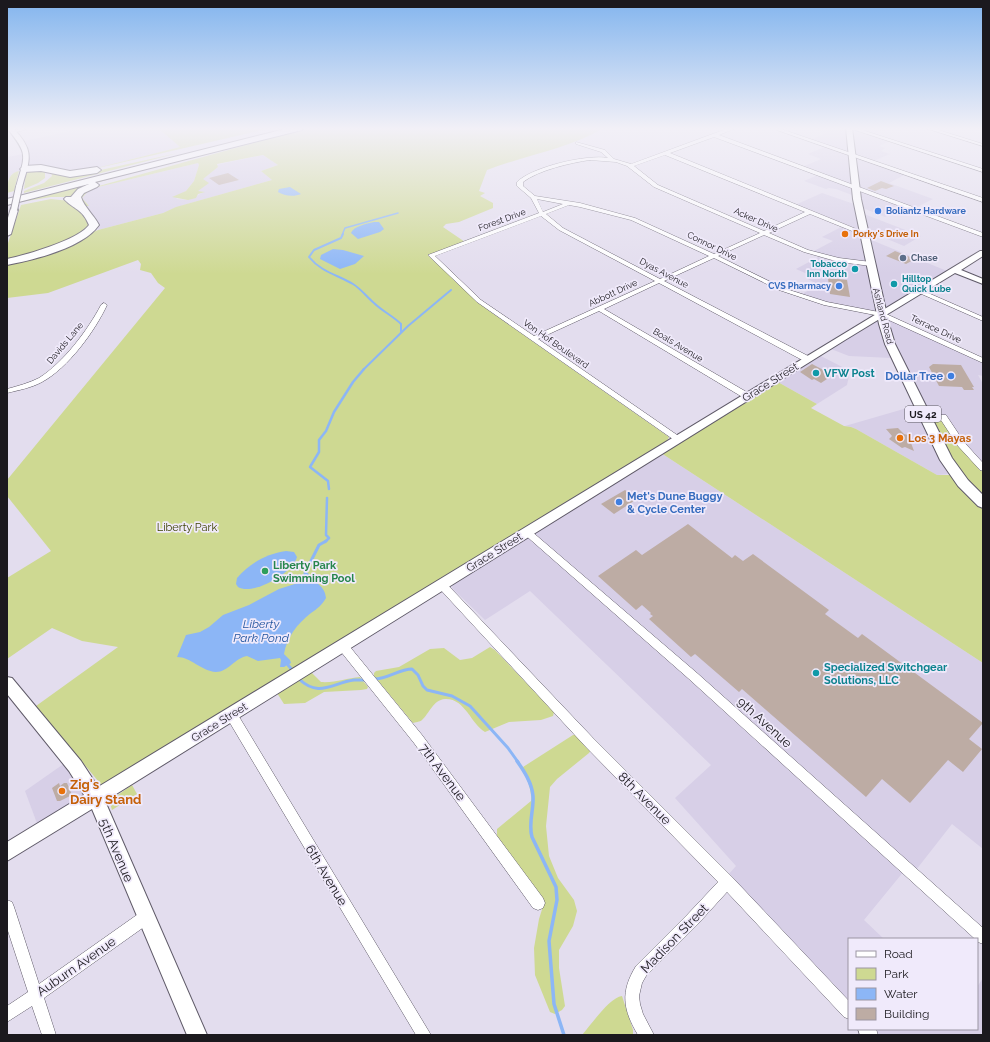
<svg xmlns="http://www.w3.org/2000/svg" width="990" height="1042" font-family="Raleway,sans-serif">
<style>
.built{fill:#d7cfe7}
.green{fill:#ced992}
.water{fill:#8cb6f6}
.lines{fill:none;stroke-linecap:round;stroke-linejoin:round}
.stream-far4{stroke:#8cb6f6;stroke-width:1.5}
.stream-far3{stroke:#8cb6f6;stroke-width:2}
.stream-far2{stroke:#8cb6f6;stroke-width:2.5}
.stream-far1{stroke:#8cb6f6;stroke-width:3}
.stream{stroke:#8cb6f6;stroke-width:3.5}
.building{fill:#bdaca4}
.street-casing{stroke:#5f5a68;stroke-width:1}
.secondary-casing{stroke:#5f5a68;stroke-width:2}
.primary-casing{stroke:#5f5a68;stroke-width:2}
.highway-casing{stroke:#5f5a68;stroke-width:2}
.street{fill:#fff;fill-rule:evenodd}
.secondary{fill:#fff;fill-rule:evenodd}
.primary{fill:#fff;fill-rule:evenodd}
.highway{fill:#fff;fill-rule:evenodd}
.secondary-bridge-casing{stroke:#5f5a68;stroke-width:8;stroke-linecap:butt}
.secondary-bridge{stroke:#fff;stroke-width:6}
.shop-dot{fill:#3f7fe0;stroke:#f0eafb;stroke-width:1.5}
.food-dot{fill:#e8710a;stroke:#f0eafb;stroke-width:1.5}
.service-dot{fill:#5c6f8a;stroke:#f0eafb;stroke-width:1.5}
.culture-dot{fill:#0f9aa8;stroke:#f0eafb;stroke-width:1.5}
.leisure-dot{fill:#2e9e5b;stroke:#f0eafb;stroke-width:1.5}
.labels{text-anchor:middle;stroke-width:3.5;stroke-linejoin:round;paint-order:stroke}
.far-shop-label{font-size:9px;font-weight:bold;fill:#366cbe;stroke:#f0eafb;text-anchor:start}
.far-street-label{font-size:9px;fill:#1b191e;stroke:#f0eafb}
.far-food-label{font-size:9px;font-weight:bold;fill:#c56008;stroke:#f0eafb;text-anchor:start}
.far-service-label{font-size:9px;font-weight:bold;fill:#4e5e75;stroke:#f0eafb;text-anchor:start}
.far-culture-label{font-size:9px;font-weight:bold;fill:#0d838f;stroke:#f0eafb;text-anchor:end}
.shield{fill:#f0eafb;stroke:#5b5860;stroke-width:1}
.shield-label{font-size:10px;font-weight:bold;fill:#1b191e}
.culture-label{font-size:11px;font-weight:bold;fill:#0d838f;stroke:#f0eafb;text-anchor:start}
.shop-label{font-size:11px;font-weight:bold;fill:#366cbe;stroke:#f0eafb;text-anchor:end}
.street-label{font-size:11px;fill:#1b191e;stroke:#f0eafb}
.food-label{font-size:11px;font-weight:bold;fill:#c56008;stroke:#f0eafb;text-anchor:start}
.park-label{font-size:11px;fill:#3b4101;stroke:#f0eafb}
.leisure-label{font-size:11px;font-weight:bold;fill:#27864d;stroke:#f0eafb;text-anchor:start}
.water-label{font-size:12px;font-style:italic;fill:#21549f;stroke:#f0eafb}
.near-street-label{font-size:13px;fill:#1b191e;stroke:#f0eafb}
.near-food-label{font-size:13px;font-weight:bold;fill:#c56008;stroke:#f0eafb;text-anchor:start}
</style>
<rect width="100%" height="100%" fill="#e3ddee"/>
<g class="built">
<polygon points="84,128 158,128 180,147 85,171 68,172 44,165 28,165 29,149 25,141"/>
<polygon points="812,128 889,128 873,134 891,141 879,146 885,148 881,151 890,154 871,162 906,174 889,183 933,199 915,208 907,205 885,217 863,208 864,214 921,236 904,246 868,231 869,239 947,271 877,313 827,303 800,295 815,287 815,283 808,279 812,276 796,269 822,255 812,252 833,241 822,237 845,225 795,205 822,193 854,204 852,195 836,189 829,188 826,189 804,181 820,174 802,167 821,159 808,154 827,146 810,140 826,133"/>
<polygon points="24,154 19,171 12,174 7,181 7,157"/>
<polygon points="263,155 278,165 261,171 272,180 177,207 163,213 98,230 98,222 85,206 89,206 82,198 90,189 198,163 199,165 194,181 186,191 176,199 188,200 204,192 197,191 202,179 218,167 216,165"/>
<polygon points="884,317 982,361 983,376 978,375 983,384 983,471 977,466 961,473 937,475 856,429 851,427 845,426 914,406 891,358 849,356 831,349"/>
<polygon points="819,355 850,371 847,385 817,404 776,381"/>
<polygon points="661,453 983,663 983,849 952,824 916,870 909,865 864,920 884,939 849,939 849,1005 727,876 736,866 675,798 711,765 530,591 485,620 452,588 453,582"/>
<polygon points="65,763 78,783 85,797 38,826 25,791"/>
<polygon points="983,978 983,1035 878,1035 872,1029 977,1029 977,987"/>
</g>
<g class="green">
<polygon points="158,128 271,128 85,171 180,147"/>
<path d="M 307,128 L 604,128 C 568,149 526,155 487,170 L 479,191 L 485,193 L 480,196 L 493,203 L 493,208 L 459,222 L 446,224 L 443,227 L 465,242 L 428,255 L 488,310 L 669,437 L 667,441 L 103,787 L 36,706 L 118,647 L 82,641 L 52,628 L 7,659 L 7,578 L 51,551 L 7,496 L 7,480 L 165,288 L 158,283 L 151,273 L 140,270 L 141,264 L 138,260 L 48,293 L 7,298 L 7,264 L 46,252 L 98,230 L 163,213 L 176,207 L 272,180 L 261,171 L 278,165 L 263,155 L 217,164 L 218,167 L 203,179 L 209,183 L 198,191 L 205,192 L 198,194 L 196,198 L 188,200 L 172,197 L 186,191 L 194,181 L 199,165 L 198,163 L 90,189 L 82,198 L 89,206 L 85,206 L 80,196 L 88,189 Z"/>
<polygon points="178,153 24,193 24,191 44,183 52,176 51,172 96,171"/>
<polygon points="37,170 45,172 45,178 38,183 24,189 26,173"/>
<path d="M 19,171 L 14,191 L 7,193 C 7,184 8,173 19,171 Z"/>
<polygon points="124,175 89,185 73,197 51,197 21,202 22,201"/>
<path d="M 51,199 L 70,201 L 88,221 L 90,227 C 86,229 83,233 80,235 C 68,242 19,260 7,258 L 7,246 L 21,205 Z"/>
<polygon points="776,381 817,404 811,408 844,426 851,427 856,429 937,475 950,475 983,510 983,663 661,453"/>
<polygon points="931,419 941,419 983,471 983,497 955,466"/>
<path d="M 490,647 L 495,650 L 554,712 L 553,716 L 541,720 L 509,722 L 485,732 C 471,724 465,698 445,699 C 433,700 429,714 422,720 C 420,722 415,722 413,723 L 374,676 L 374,673 L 376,671 L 399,667 L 430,649 L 444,648 L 460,660 L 472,658 Z"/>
<path d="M 311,672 L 321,682 C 335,683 347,678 360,677 L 368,687 L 367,689 L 361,690 L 324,692 L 305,703 L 284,704 L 277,693 Z"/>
<path d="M 573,735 L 577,735 L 591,750 L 589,753 L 557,779 L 550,787 L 546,826 L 549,856 L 558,878 L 574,900 L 577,911 L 573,926 L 559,950 L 559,968 L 565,1006 L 562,1010 L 555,1014 L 550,1012 L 535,975 L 534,948 L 539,919 L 544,903 L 497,836 L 497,829 L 531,801 C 532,790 527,778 522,769 L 523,767 Z"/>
<polygon points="132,785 137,794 112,810 110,803 112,799"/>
<path d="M 622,996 L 633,1030 L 633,1035 L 582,1035 C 591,1025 609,998 622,996 Z"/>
</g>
<g class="water">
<path d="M 290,187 L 301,194 C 294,197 284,196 278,192 L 279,189 Z"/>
<path d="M 374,222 L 379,222 L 384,229 L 380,232 L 358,239 L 351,233 C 354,226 366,224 374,222 Z"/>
<polygon points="333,249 343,250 364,256 355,264 340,269 320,259 321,255"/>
<path d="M 286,551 L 294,552 L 297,557 C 293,573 253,596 238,587 L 236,584 L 237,578 C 250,563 266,554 286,551 Z"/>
<path d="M 305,573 L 308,573 C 314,583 325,585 326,598 C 322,605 317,609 311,613 C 297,624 287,637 284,654 L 290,660 L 291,663 L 284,667 L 280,667 L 281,660 L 280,658 L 258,661 L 247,656 C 235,658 228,672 216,672 C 201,671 191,657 177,657 L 186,635 L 200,632 L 209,627 L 223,615 L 249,605 L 279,589 L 298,583 L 300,576 Z"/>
</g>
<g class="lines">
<polyline class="stream-far4" points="342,235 345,228 398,213"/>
<g class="stream-far3">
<path d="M 343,234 L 341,238 L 314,250 L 309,257 C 321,272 338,275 353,284 C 361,289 367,297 374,303 C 382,311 393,316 401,324 L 401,332"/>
<polyline points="363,370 408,326 451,290"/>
</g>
<g class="stream-far2">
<polyline points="329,489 328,481 310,467 319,452 319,440 326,431 334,412 353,382 364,369"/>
<polyline points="325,542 329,538 326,535 327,498"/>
</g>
<g class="stream-far1">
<polyline points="305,573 319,545 326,541"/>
<polyline points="288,665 293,671"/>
<path d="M 299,679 C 319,698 332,683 354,680 C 359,680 363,680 367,680"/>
<path d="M 374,679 C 388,679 399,669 412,669 L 418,675 L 423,686 L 427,690 L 452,696 L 470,706 L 508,748 L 518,762"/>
</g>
<path class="stream" d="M 517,761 C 524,771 532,783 533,796 C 534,810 528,823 532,837 L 556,887 L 557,900 L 549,941 L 554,1004 L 564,1035"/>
</g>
<g class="building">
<polygon points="228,173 239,180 219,185 209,178"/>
<polygon points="881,181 894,186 886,189 882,188 875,191 867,188"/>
<polygon points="895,251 915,259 906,264 886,256"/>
<polygon points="828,278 847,280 850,297 830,294"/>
<polygon points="812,364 833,375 821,383 814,379 812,380 800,372"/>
<polygon points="933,364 961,365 974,387 972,387 974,390 964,390 962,387 939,386 929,367"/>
<polygon points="898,428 904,434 908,435 914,451 905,447 902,448 889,439 892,436 886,429"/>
<polygon points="625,490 637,499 614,514 601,504"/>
<polygon points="688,524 732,558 735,555 743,561 753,554 829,610 825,614 858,638 862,634 983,723 969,739 982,749 963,772 948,760 910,803 882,779 866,797 742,689 739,692 695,654 691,657 649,619 653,616 650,614 651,613 642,605 636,610 598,576 636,550 642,555"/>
<polygon points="59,783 60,786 64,783 67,783 72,795 60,801 57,801 52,788"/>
</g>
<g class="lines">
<g class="street-casing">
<g id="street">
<polygon points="23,128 31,128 13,133 11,132"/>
<path d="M 729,128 L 736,128 L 719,135 L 983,233 L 983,237 L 714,137 L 670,153 L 866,233 L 866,235 L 862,235 L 810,214 L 769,233 L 808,250 L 839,258 L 871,262 L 874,264 L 871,266 L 839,262 L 804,252 L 764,235 L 718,256 L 783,288 L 827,302 L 884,313 L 983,358 L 983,363 L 880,316 L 824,305 L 779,290 L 714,258 L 664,281 L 810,357 L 810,361 L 804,361 L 659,283 L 604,309 L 750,394 L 750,398 L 744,398 L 599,311 L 538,339 L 680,437 L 681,439 L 677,442 L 477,302 L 428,255 L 539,213 L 531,198 L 517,186 L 517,182 C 532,167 587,154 608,158 L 601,152 L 576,144 L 576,142 L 605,150 L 614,159 L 631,164 ZM 665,155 L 805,212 L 764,231 L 658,185 L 634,166 ZM 590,160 L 616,162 L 627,166 L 654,187 L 760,233 L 714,254 L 635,218 L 580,203 L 535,196 L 523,186 L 523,182 C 539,170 570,163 590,160 ZM 537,199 L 563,204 L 543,212 ZM 569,205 L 580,207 L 631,220 L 709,256 L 660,279 L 563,228 L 546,214 ZM 541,216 L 559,230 L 655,281 L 534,336 L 481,300 L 435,256 Z"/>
<polygon points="771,128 778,128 983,198 983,202"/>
<polygon points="849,128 856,128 983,169 983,172"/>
<polygon points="925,128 932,128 983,144 983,146"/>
<polygon points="919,289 983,317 983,321 917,292 916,291"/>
<path d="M 104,303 L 107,305 C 95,331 68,368 42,382 C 31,388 19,390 7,393 L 7,389 C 18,386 29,383 39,378 C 63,363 88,330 101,305 Z"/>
<polygon points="940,415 946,415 964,442 983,463 983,471 980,470 958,446 939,417"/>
<polygon points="527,529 530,530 697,673 983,928 983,944 978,942 977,939 975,939 689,679 524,534 522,532 524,530"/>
<path d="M 441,580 L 444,581 L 593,738 L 732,877 L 849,1001 L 849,1019 L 844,1017 L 727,892 L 697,925 L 646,976 L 642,983 L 639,996 L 640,1004 L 643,1014 L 654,1035 L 638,1035 C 623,1010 620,992 636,966 L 687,915 L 718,882 L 585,746 L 438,587 L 436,584 L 438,581 Z"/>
<polygon points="342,641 346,642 422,735 543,898 545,903 543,908 538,910 533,908 414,743 338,648 337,645 338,642"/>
<polygon points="231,709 235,710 431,1035 416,1035 227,718 225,714 227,710"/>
<polygon points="7,900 12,902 14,907 39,984 141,912 146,910 151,912 153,917 151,922 44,998 56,1035 42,1035 32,1006 7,1022 7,1006 28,992 7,928"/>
<polygon points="858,1029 876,1029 878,1035 860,1035"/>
</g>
</g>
<g class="secondary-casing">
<g id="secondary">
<path d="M 7,128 L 13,128 C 35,151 30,159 22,187 L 19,189 L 16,187 C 25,155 29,155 7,128 Z"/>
<polygon points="11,208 17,208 18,210 11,234 7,236 7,221"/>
<polygon points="980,251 983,251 983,256 961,270 983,279 983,284 955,273 845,340 105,801 207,1035 187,1035 92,809 7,861 7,842 84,795 69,771 7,694 7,677 12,678 81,761 98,787"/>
</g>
</g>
<g class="primary-casing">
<polygon id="primary" points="846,128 852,128 861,199 889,324 895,344 952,458 968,480 983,495 983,508 978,506 958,486 940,460 885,344 879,324 853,199"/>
</g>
<g class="highway-casing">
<g id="highway">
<path d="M 289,128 L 303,128 L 302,130 L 95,182 L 99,185 L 97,187 L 84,193 L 81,197 C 84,207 94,215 99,225 C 83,248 33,260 7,265 L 7,259 C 26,255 78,240 89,225 C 82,208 74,210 64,199 L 66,197 L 71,197 L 78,189 L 89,184 L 7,205 L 7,199 Z"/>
<polygon points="41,165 70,171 97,167 101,170 97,173 70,177 41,171 24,172 20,169 24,166"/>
</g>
</g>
<use href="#street" class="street"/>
<use href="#secondary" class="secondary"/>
<use href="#primary" class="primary"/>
<use href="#highway" class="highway"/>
<g class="secondary-bridge-casing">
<polyline id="secondary-bridge" points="14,210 19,187"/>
</g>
<use href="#secondary-bridge" class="secondary-bridge"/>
</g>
<linearGradient id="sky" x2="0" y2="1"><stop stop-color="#83b5ee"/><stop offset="0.47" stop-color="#f2f0f7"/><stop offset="1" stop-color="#f2f0f7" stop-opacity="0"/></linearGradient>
<rect width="990" height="274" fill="url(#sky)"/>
<g class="shop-dot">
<circle cx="878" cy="211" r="4"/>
<circle cx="839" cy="286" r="4"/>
<circle cx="951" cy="376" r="4"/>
<circle cx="619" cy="502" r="4"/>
</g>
<g class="food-dot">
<circle cx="845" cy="234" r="4"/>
<circle cx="900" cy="438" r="4"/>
<circle cx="62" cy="791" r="4"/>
</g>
<circle class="service-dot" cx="903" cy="258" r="4"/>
<g class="culture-dot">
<circle cx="855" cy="269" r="4"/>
<circle cx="894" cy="284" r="4"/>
<circle cx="816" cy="373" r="4"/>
<circle cx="816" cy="673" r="4"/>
</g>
<circle class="leisure-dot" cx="265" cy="571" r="4"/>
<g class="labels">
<g class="far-shop-label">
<text x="886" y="214">Boliantz Hardware</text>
<text x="831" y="289" text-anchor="end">CVS Pharmacy</text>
</g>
<g class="far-street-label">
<text transform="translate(502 220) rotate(-20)" y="3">Forest Drive</text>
<text transform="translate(756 220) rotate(24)" y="3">Acker Drive</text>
<text transform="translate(712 246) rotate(26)" y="3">Connor Drive</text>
<text transform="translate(664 273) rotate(28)" y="3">Dyas Avenue</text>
<text transform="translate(613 293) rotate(-25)" y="3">Abbott Drive</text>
<text transform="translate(883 316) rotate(75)" y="3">Ashland Road</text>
<text transform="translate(936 329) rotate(25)" y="3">Terrace Drive</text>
<text transform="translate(65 343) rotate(-50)" y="3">Davids Lane</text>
<text transform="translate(556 344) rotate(35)" y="3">Von Hof Boulevard</text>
<text transform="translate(678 345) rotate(31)" y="3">Boals Avenue</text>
</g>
<g class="far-food-label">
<text x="853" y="237">Porky's Drive In</text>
</g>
<g class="far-service-label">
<text x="911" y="261">Chase</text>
</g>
<g class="far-culture-label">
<text x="847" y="267">Tobacco<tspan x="847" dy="10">Inn North</tspan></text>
<text x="902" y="282" text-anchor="start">Hilltop<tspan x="902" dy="10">Quick Lube</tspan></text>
</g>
<rect class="shield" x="905" y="406" width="36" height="16" rx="3"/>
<g class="shield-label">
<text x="923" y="418">US 42</text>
</g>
<g class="culture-label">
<text x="824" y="377">VFW Post</text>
<text x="824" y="671">Specialized Switchgear<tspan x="824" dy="13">Solutions, LLC</tspan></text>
</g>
<g class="shop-label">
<text x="943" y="380">Dollar Tree</text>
<text x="627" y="500" text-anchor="start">Met's Dune Buggy<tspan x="627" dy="13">&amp; Cycle Center</tspan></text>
</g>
<g class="street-label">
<text transform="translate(770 382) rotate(-32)" y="4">Grace Street</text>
<text transform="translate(494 552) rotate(-32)" y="4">Grace Street</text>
<text transform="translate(219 722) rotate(-32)" y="4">Grace Street</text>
</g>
<g class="food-label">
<text x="908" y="442">Los 3 Mayas</text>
</g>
<g class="park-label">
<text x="187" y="531">Liberty Park</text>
</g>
<g class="leisure-label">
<text x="273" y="569">Liberty Park<tspan x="273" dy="13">Swimming Pool</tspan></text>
</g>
<g class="water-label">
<text x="261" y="628">Liberty<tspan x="261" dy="14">Park Pond</tspan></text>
</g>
<g class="near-street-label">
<text transform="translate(765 722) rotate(42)" y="5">9th Avenue</text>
<text transform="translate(443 772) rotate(53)" y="5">7th Avenue</text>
<text transform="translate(645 798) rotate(45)" y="5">8th Avenue</text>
<text transform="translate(117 850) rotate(67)" y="5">5th Avenue</text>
<text transform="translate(327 875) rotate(59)" y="5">6th Avenue</text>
<text transform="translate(674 938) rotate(-46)" y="5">Madison Street</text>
<text transform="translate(76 966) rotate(-35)" y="5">Auburn Avenue</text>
</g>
<g class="near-food-label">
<text x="70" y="789">Zig's<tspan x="70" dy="15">Dairy Stand</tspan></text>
</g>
</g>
<rect width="990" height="1042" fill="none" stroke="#1b191e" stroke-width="16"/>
<rect x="848" y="938" width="130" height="92" fill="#f0eafb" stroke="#9b96a3"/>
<rect x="856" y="951" width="20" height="6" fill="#ffffff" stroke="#9b96a3"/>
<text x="884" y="958" font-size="12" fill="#1b191e">Road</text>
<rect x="856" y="968" width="20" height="12" fill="#ced992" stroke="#9b96a3"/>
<text x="884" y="978" font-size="12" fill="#1b191e">Park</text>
<rect x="856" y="988" width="20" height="12" fill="#8cb6f6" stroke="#9b96a3"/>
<text x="884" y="998" font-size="12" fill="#1b191e">Water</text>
<rect x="856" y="1008" width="20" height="12" fill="#bdaca4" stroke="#9b96a3"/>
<text x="884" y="1018" font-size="12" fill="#1b191e">Building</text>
</svg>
